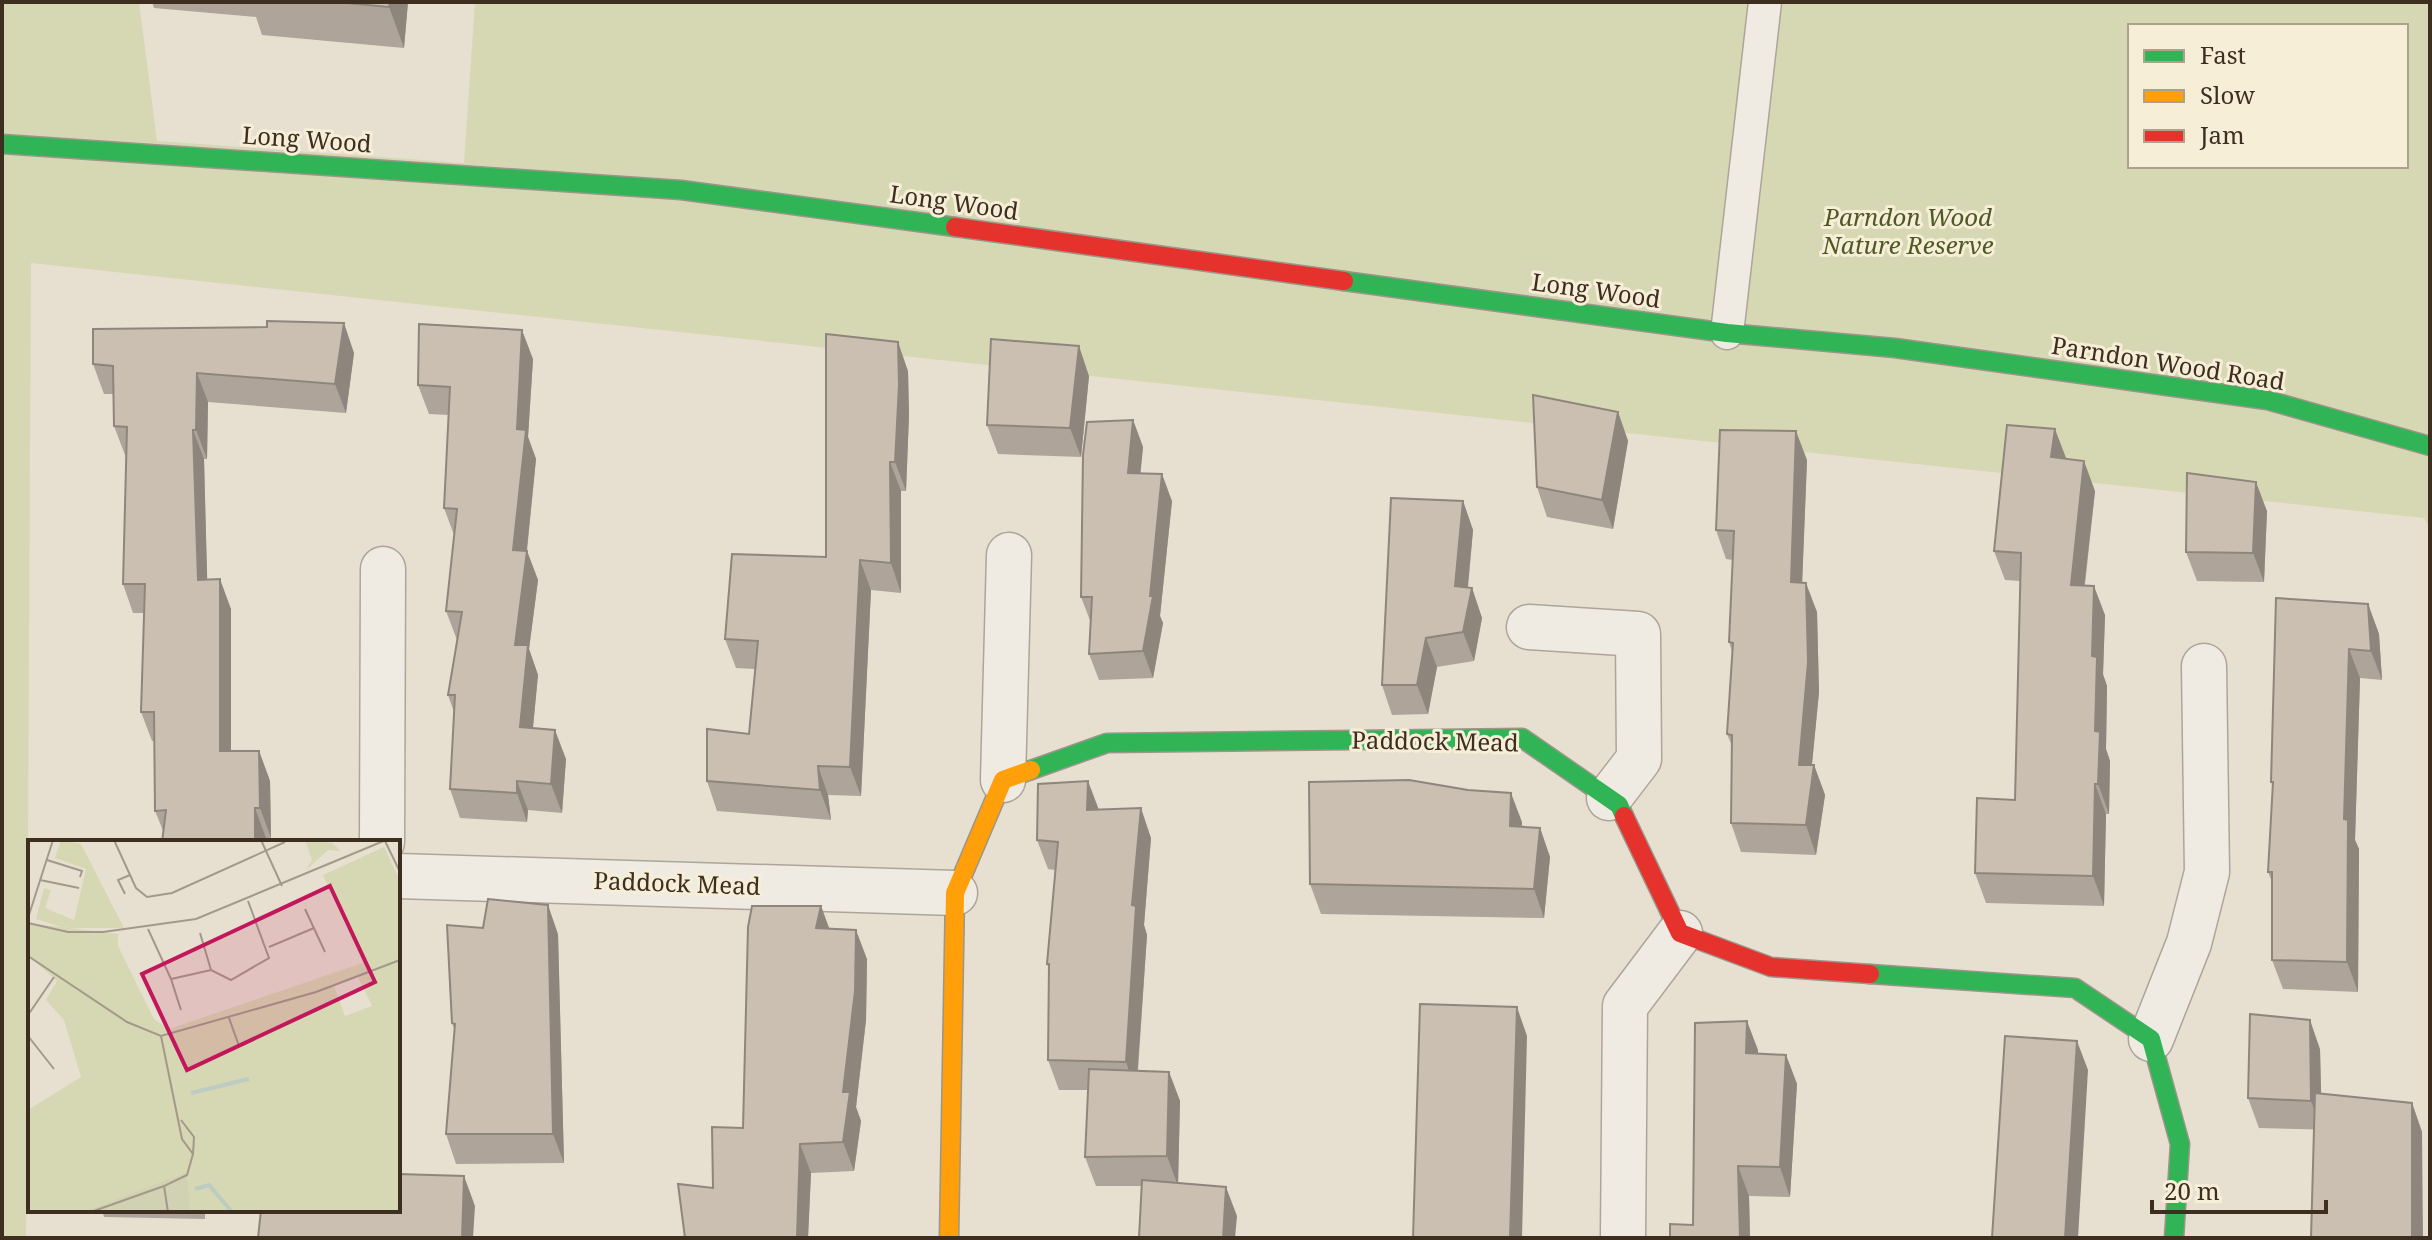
<svg xmlns="http://www.w3.org/2000/svg" width="2432" height="1240" font-family="'Noto Serif',serif">
<style>
.green{fill:#d6d7b3;fill-rule:evenodd}
.lines{fill:none;stroke-linecap:round;stroke-linejoin:round}
.lane-casing{stroke:#ada599;stroke-width:35}
.street-casing{stroke:#ada599;stroke-width:47}
.fast-casing{stroke:#9c958a;stroke-width:21}
.slow-casing{stroke:#9c958a;stroke-width:21}
.jam-casing{stroke:#9c958a;stroke-width:21}
.lane{stroke:#efebe3;stroke-width:32}
.street{stroke:#efebe3;stroke-width:44}
.fast{stroke:#30b455;stroke-width:18}
.slow{stroke:#ff9f0a;stroke-width:18}
.jam{stroke:#e5322d;stroke-width:18}
.wall{fill:#afa499}
.shaded-wall{fill:#8e867d}
.building{fill:#cbbfb2;stroke:#8e867d;stroke-width:2}
.labels{text-anchor:middle;stroke-width:6;stroke-linejoin:round;paint-order:stroke}
.street-label{font-size:24px;fill:#3d2e20;stroke:#f7eed8}
.park-label{font-size:24px;font-style:italic;fill:#4d5a26;stroke:#f7eed8}
.inset-river{fill:none;stroke:#bcccc2;stroke-width:4}
.inset-road{fill:none;stroke:#a3998a;stroke-width:2}
.view{fill:#c2185b;fill-opacity:0.15;stroke:#c2185b;stroke-width:4}
.inset-edge{fill:none;stroke:#3d2e20;stroke-width:4}
</style>
<rect width="100%" height="100%" fill="#e7e0d1"/>
<path class="green" d="M 2,2 L 139,2 L 157,141 L 464,163 L 475,2 L 2430,2 L 2430,529 L 2424,518 L 31,263 L 26,1238 L 2,1238 ZM 2130,26 L 2406,26 L 2406,166 L 2130,166 Z"/>
<g class="lines">
<g class="lane-casing">
<polyline id="lane" points="1727,333 1765,2"/>
</g>
<g class="street-casing">
<g id="street">
<polyline points="1529,627 1638,634 1639,759 1609,798"/>
<polyline points="1003,780 1009,555"/>
<polyline points="382,842 383,569"/>
<polyline points="398,876 955,893"/>
<polyline points="2151,1039 2189,943 2207,872 2204,666"/>
<polyline points="1623,1238 1625,1006 1680,933"/>
</g>
</g>
<g class="fast-casing">
<g id="fast">
<polyline points="2,144 681,190 955,227"/>
<polyline points="1344,281 1727,333 1895,348 2267,400 2430,446"/>
<polyline points="1031,770 1107,743 1522,738 1619,805 1624,816"/>
<polyline points="1870,974 2075,988 2151,1039 2180,1144 2174,1238"/>
</g>
</g>
<g class="slow-casing">
<polyline id="slow" points="949,1238 955,893 1003,780 1031,770"/>
</g>
<g class="jam-casing">
<g id="jam">
<polyline points="955,227 1344,281"/>
<polyline points="1624,816 1680,933 1771,967 1870,974"/>
</g>
</g>
<use href="#lane" class="lane"/>
<use href="#street" class="street"/>
<use href="#fast" class="fast"/>
<use href="#slow" class="slow"/>
<use href="#jam" class="jam"/>
</g>
<g class="wall">
<polygon points="152,2 408,2 404,48 262,35 256,17 154,8"/>
<polygon points="267,327 354,353 346,413 208,402 207,459 204,459 207,580 231,609 231,751 259,751 270,781 271,838 266,838 266,842 162,842 164,833 155,811 154,741 152,741 141,712 144,613 133,613 123,584 126,455 125,455 114,426 114,394 104,394 93,364"/>
<polygon points="533,359 528,437 536,459 527,551 538,580 529,649 538,675 533,728 566,759 562,813 528,810 527,822 460,818 450,789 454,712 448,695 457,640 446,611 454,535 444,508 449,415 429,414 418,385"/>
<polygon points="908,371 909,415 906,491 901,491 901,593 871,590 861,796 828,795 831,820 717,811 707,781 749,734 755,669 736,668 725,639 826,557"/>
<polygon points="1089,376 1081,457 998,454 987,425"/>
<polygon points="1618,412 1628,441 1613,529 1547,517 1537,487"/>
<polygon points="1133,420 1143,447 1140,473 1172,501 1160,616 1163,623 1153,678 1099,680 1089,654 1091,623 1081,597"/>
<polygon points="2066,459 2095,491 2085,585 2105,615 2103,675 2107,686 2106,749 2110,761 2109,814 2106,814 2104,906 1986,903 1975,873 2015,800 2020,581 2005,580 1994,551"/>
<polygon points="1807,460 1802,583 1817,612 1819,692 1812,765 1814,765 1825,795 1816,855 1741,852 1731,823 1732,746 1727,734 1732,651 1729,642 1733,560 1726,559 1716,530"/>
<polygon points="1463,501 1473,530 1468,588 1472,588 1482,618 1474,661 1437,667 1428,714 1392,715 1382,685"/>
<polygon points="2267,511 2264,582 2197,581 2186,552"/>
<polygon points="2368,604 2379,634 2382,680 2360,678 2355,840 2359,849 2358,992 2283,989 2272,960 2272,882 2268,872 2273,786 2271,782"/>
<polygon points="1099,810 1151,838 1144,925 1147,935 1138,1071 1169,1072 1180,1101 1178,1183 1237,1216 1142,1186 1096,1186 1085,1157 1088,1090 1059,1090 1048,1060 1049,970 1047,964 1055,870 1048,869 1037,840"/>
<polygon points="1522,822 1521,827 1540,828 1550,857 1544,918 1321,914 1310,884"/>
<polygon points="821,906 829,929 867,959 866,1020 856,1107 861,1121 854,1171 811,1173 808,1238 685,1238 713,1188 743,1128"/>
<polygon points="558,934 564,1163 456,1164 446,1134 454,1029 452,1023"/>
<polygon points="2320,1049 2321,1094 2412,1103 2422,1132 2259,1128 2248,1098"/>
<polygon points="1758,1050 1758,1054 1786,1055 1797,1084 1790,1197 1749,1196 1750,1238 1670,1238 1693,1225"/>
<polygon points="102,1210 205,1210 205,1219 104,1217"/>
</g>
<g class="shaded-wall">
<polygon points="390,2 408,2 404,48 389,7"/>
<polygon points="344,323 354,353 346,413 335,384"/>
<polygon points="522,330 533,359 528,437 536,459 524,577 527,551 538,580 529,649 538,675 530,757 520,727 515,645 513,550 517,429"/>
<polygon points="898,342 908,371 909,415 906,491 895,462"/>
<polygon points="1079,346 1089,376 1081,457 1070,428"/>
<polygon points="197,373 208,402 207,459 196,430"/>
<polygon points="1618,412 1628,441 1613,529 1602,500"/>
<polygon points="1133,420 1143,447 1138,500 1128,473"/>
<polygon points="2055,429 2066,458 2061,486 2051,457"/>
<polygon points="193,430 204,459 208,609 198,580"/>
<polygon points="1796,431 1807,460 1801,612 1791,582"/>
<polygon points="2084,461 2095,491 2081,614 2071,585"/>
<polygon points="890,462 901,491 901,593 891,563"/>
<polygon points="1162,474 1172,501 1160,616 1163,623 1153,678 1143,651"/>
<polygon points="2256,482 2267,511 2264,582 2253,553"/>
<polygon points="1463,501 1473,530 1465,616 1455,586"/>
<polygon points="860,560 871,590 861,796 850,767"/>
<polygon points="220,579 231,609 231,781 220,751"/>
<polygon points="1806,583 1817,612 1819,692 1809,794 1799,765"/>
<polygon points="2094,586 2105,615 2103,674 2107,686 2106,749 2110,761 2109,814 2098,784 2092,656"/>
<polygon points="1472,588 1482,618 1474,661 1463,632"/>
<polygon points="2368,604 2379,634 2382,680 2371,651"/>
<polygon points="1426,638 1437,667 1428,714 1417,685"/>
<polygon points="2349,649 2360,678 2355,840 2359,849 2358,992 2347,962 2344,819"/>
<polygon points="555,730 566,759 562,813 551,784"/>
<polygon points="259,751 270,781 271,838 260,808"/>
<polygon points="1814,765 1825,795 1816,855 1806,825"/>
<polygon points="818,766 828,795 831,820 820,790"/>
<polygon points="517,781 528,810 527,822 517,793"/>
<polygon points="1088,781 1099,810 1087,810"/>
<polygon points="2095,784 2106,814 2104,906 2093,876"/>
<polygon points="1511,793 1522,822 1520,856 1510,826"/>
<polygon points="255,808 266,838 266,842 255,842"/>
<polygon points="1141,808 1151,838 1144,925 1147,935 1136,1092 1126,1062 1132,905"/>
<polygon points="1540,828 1550,857 1544,918 1534,889"/>
<polygon points="548,905 558,934 564,1163 553,1134"/>
<polygon points="821,906 832,936 816,928"/>
<polygon points="856,930 867,959 866,1020 856,1107 861,1121 854,1171 843,1142 843,1092"/>
<polygon points="1517,1007 1527,1036 1522,1238 1510,1238"/>
<polygon points="2310,1020 2320,1049 2322,1130 2311,1101"/>
<polygon points="1747,1021 1758,1050 1757,1082 1746,1053"/>
<polygon points="2077,1041 2088,1070 2078,1238 2065,1238"/>
<polygon points="1786,1055 1797,1084 1790,1197 1780,1167"/>
<polygon points="1169,1072 1180,1101 1178,1186 1167,1156"/>
<polygon points="2412,1103 2422,1132 2423,1238 2412,1238"/>
<polygon points="800,1144 811,1173 808,1238 797,1238"/>
<polygon points="1738,1166 1749,1196 1750,1238 1740,1238"/>
<polygon points="464,1176 475,1206 473,1238 462,1238"/>
<polygon points="1226,1187 1237,1216 1235,1238 1223,1238"/>
</g>
<g class="building">
<polygon points="336,2 390,2 389,7"/>
<polygon points="267,321 344,323 335,384 197,373 196,430 193,430 198,580 220,579 220,751 259,751 260,808 255,808 255,842 162,842 166,810 155,811 154,712 141,712 145,584 123,584 127,427 114,426 113,366 93,364 93,329 267,327"/>
<polygon points="419,324 522,330 517,429 526,430 513,550 527,551 515,645 528,645 520,727 555,730 551,784 517,781 517,793 450,789 455,695 448,695 462,612 446,611 457,509 444,508 450,387 418,385"/>
<polygon points="826,334 898,342 899,385 895,462 890,462 891,563 860,560 850,767 818,766 820,790 707,781 707,729 749,734 758,641 725,639 732,554 826,557"/>
<polygon points="991,339 1079,346 1070,428 987,425"/>
<polygon points="1533,395 1618,412 1602,500 1537,487"/>
<polygon points="1133,420 1128,473 1162,474 1150,596 1153,596 1143,651 1089,654 1092,597 1081,597 1083,455 1087,422"/>
<polygon points="2007,425 2055,429 2051,457 2084,461 2071,585 2094,586 2092,656 2097,657 2095,731 2100,732 2098,784 2095,784 2093,876 1975,873 1977,798 2015,800 2021,553 1994,551"/>
<polygon points="1720,430 1796,431 1791,582 1806,583 1808,662 1799,765 1814,765 1806,825 1731,823 1732,735 1727,734 1733,643 1729,642 1734,531 1716,530"/>
<polygon points="2187,473 2256,482 2253,553 2186,552"/>
<polygon points="1391,498 1463,501 1455,586 1472,588 1463,632 1426,638 1417,685 1382,685"/>
<polygon points="2276,598 2368,604 2371,651 2349,649 2344,819 2348,820 2347,962 2272,960 2272,872 2268,872 2273,782 2271,782"/>
<polygon points="1409,780 1468,790 1511,793 1510,826 1540,828 1534,889 1310,884 1309,782"/>
<polygon points="1088,781 1087,810 1141,808 1132,905 1136,906 1126,1062 1048,1060 1049,964 1047,964 1058,842 1037,840 1038,784"/>
<polygon points="488,899 548,905 553,1134 446,1134 455,1024 452,1023 447,925 483,928"/>
<polygon points="752,906 821,906 816,928 856,930 855,991 843,1092 850,1092 843,1142 800,1144 797,1238 685,1238 678,1184 713,1188 712,1127 743,1128 748,927"/>
<polygon points="1420,1004 1517,1007 1510,1238 1413,1238"/>
<polygon points="2250,1014 2310,1020 2311,1101 2248,1098"/>
<polygon points="1747,1021 1746,1053 1786,1055 1780,1167 1738,1166 1740,1238 1670,1238 1670,1224 1693,1225 1695,1023"/>
<polygon points="2005,1036 2077,1041 2065,1238 1992,1238"/>
<polygon points="1089,1069 1169,1072 1167,1156 1085,1157"/>
<polygon points="2315,1093 2412,1103 2412,1238 2311,1238"/>
<polygon points="398,1174 464,1176 462,1238 258,1238 261,1210 398,1210"/>
<polygon points="1142,1180 1226,1187 1223,1238 1139,1238"/>
</g>
<g class="labels">
<g class="street-label">
<text transform="translate(307 140) rotate(4)" y="8">Long Wood</text>
<text transform="translate(954 203) rotate(8)" y="8">Long Wood</text>
<text transform="translate(1596 291) rotate(8)" y="8">Long Wood</text>
<text transform="translate(2168 364) rotate(9)" y="8">Parndon Wood Road</text>
<text transform="translate(1435 742) rotate(1)" y="8">Paddock Mead</text>
<text transform="translate(677 884) rotate(2)" y="8">Paddock Mead</text>
</g>
<g class="park-label">
<text x="1908" y="226">Parndon Wood<tspan x="1908" dy="28">Nature Reserve</tspan></text>
</g>
</g>
<g transform="translate(28 840)">
<rect width="372" height="372" fill="#e7e0d1"/>
<path d="M 33,0 L 53,4 L 96,88 L 37,88 L 8,79 L 16,48 L 23,50 L 17,68 L 46,80 L 58,29 L 27,18 ZM 277,0 L 305,3 L 312,11 L 300,10 L 278,30 L 284,20 ZM 356,7 L 372,41 L 372,372 L 163,372 L 157,334 L 55,372 L 0,372 L 0,270 L 53,237 L 36,180 L 18,160 L 29,141 L 0,115 L 0,83 L 90,94 L 90,106 L 126,179 L 141,189 L 335,123 L 295,35 ZM 330,137 L 344,166 L 317,176 L 306,146 Z" fill="#d6d7b3" fill-rule="evenodd"/>
<path d="M 158,333 L 163,372 L 55,372 Z" fill="#d1d1b3"/>
<path class="inset-river" d="M 163,253 L 221,239M 167,349 L 181,345 L 204,372"/>
<path class="inset-road" d="M 86,0 L 108,48 L 119,57 L 144,53 L 257,2M 233,0 L 254,46M 357,1 L 372,32M 19,20 L 54,31 L 52,37M 12,40 L 51,48M 97,54 L 90,40 L 102,35M 277,69 L 297,112M 0,78 L 25,0M 0,83 L 40,92 L 75,92 L 168,79 L 358,0M 120,89 L 143,139 L 183,130 L 203,140 L 241,118 L 220,61M 172,93 L 183,130M 241,107 L 286,88M 0,116 L 99,182 L 133,196 L 288,152 L 372,120M 143,139 L 153,170M 0,175 L 26,137M 201,178 L 211,206M 0,196 L 26,229M 133,196 L 154,299 L 165,314M 63,372 L 136,346M 140,372 L 136,346 L 159,335 L 165,314 L 166,297 L 153,280"/>
<path class="view" d="M 302,46 L 347,142 L 159,230 L 114,134 Z"/>
<rect width="372" height="372" class="inset-edge"/>
</g>
<rect width="2432" height="1240" fill="none" stroke="#3d2e20" stroke-width="8"/>
<rect x="2128" y="24" width="280" height="144" fill="#f7eed8" stroke="#ada18e" stroke-width="2"/>
<rect x="2144" y="50" width="40" height="12" fill="#30b455" stroke="#ada18e" stroke-width="2"/>
<text x="2200" y="64" font-size="24" fill="#3d2e20">Fast</text>
<rect x="2144" y="90" width="40" height="12" fill="#ff9f0a" stroke="#ada18e" stroke-width="2"/>
<text x="2200" y="104" font-size="24" fill="#3d2e20">Slow</text>
<rect x="2144" y="130" width="40" height="12" fill="#e5322d" stroke="#ada18e" stroke-width="2"/>
<text x="2200" y="144" font-size="24" fill="#3d2e20">Jam</text>
<path d="M2152 1200v12h174v-12" fill="none" stroke="#3d2e20" stroke-width="4"/>
<text x="2164" y="1200" font-size="24" fill="#3d2e20" stroke="#f7eed8" stroke-width="6" paint-order="stroke">20 m</text>
</svg>
